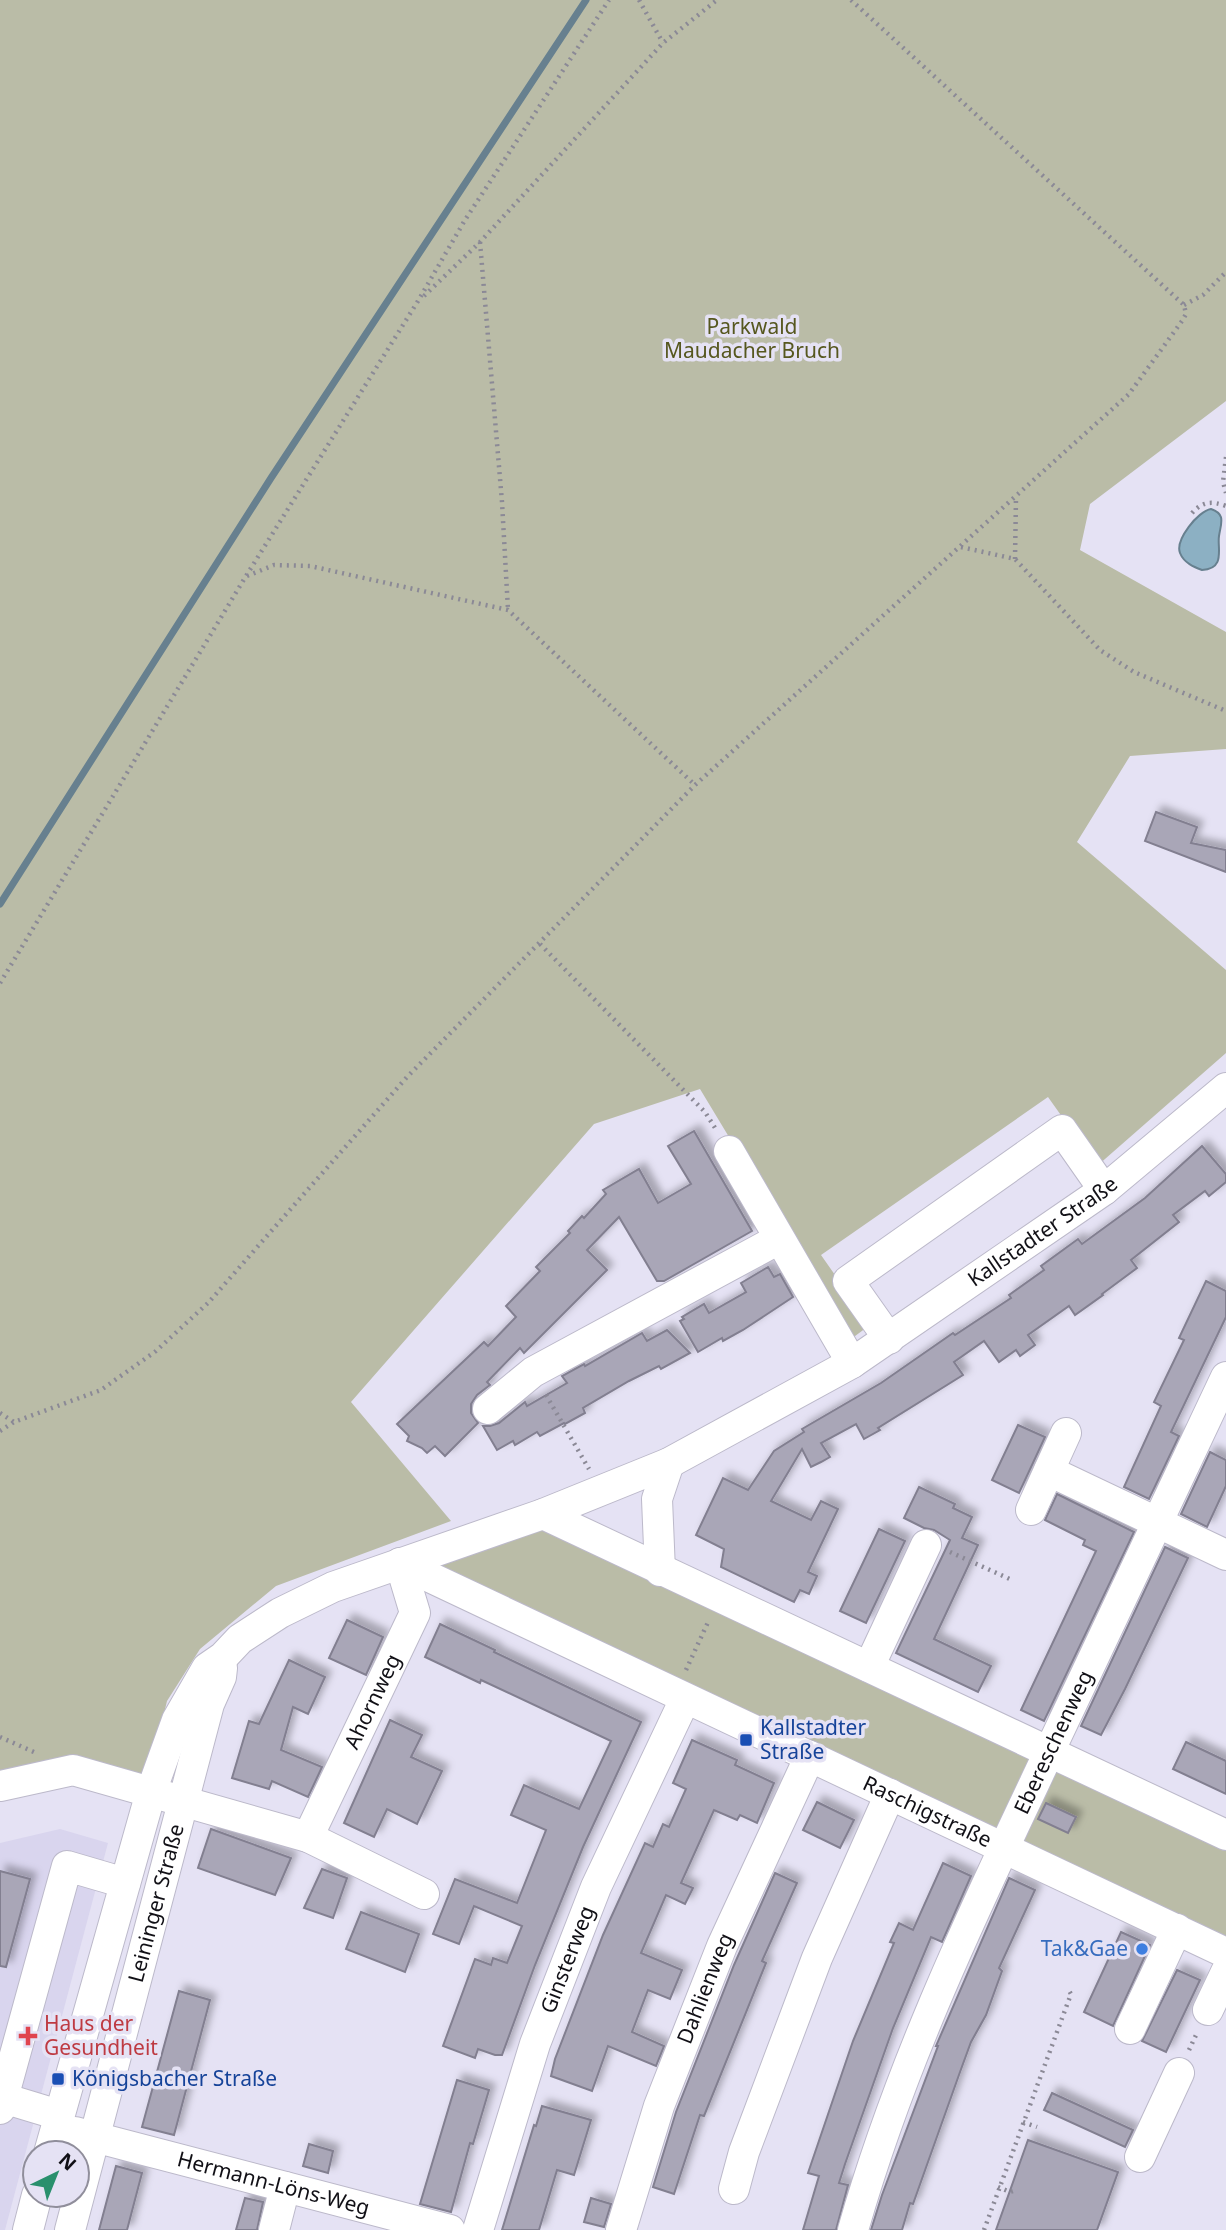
<svg xmlns="http://www.w3.org/2000/svg" width="1226" height="2230" font-family="'Noto Sans',sans-serif">
<style>
.built{fill:#d9d5ee}
.green{fill:#babca7}
.water{fill:#8cb0c3;stroke:#67808f;stroke-width:2}
.lines{fill:none;stroke-linecap:round;stroke-linejoin:round}
.stream{stroke:#67808f;stroke-width:7}
.building{fill:#a9a6b7;stroke:#827f90;stroke-width:2;filter:url(#shadow)}
.minor-casing{stroke:#bcb9ca;stroke-width:32}
.path{stroke:#8b8996;stroke-width:4.5;stroke-dasharray:2 5;stroke-linecap:butt}
.minor{stroke:#fff;stroke-width:30}
.transit-dot{fill:#1a4fb4;stroke:#e5e2f4;stroke-width:2.5}
.shop-dot{fill:#3f7fe0;stroke:#e5e2f4;stroke-width:2.5}
.health-dot{fill:#e0444e;stroke:#e5e2f4;stroke-width:2.5}
.labels{text-anchor:middle;stroke-width:7;stroke-linejoin:round;paint-order:stroke}
.park-label{font-size:21px;fill:#56571f;stroke:#e5e2f4}
.street-label{font-size:21px;fill:#111016;stroke:#e5e2f4}
.transit-label{font-size:21px;fill:#164399;stroke:#e5e2f4;text-anchor:start}
.shop-label{font-size:21px;fill:#366cbe;stroke:#e5e2f4;text-anchor:end}
.health-label{font-size:21px;fill:#be3a42;stroke:#e5e2f4;text-anchor:start}
</style>
<defs>
<filter id="shadow"><feDropShadow dx="6" dy="-6" stdDeviation="3.5" flood-color="#0004"/></filter>
</defs>
<rect width="100%" height="100%" fill="#e5e2f4"/>
<polygon class="built" points="60,1829 108,1843 5,2230 0,2230 0,1843"/>
<g class="green">
<polygon points="0,0 1226,0 1226,401 1090,504 1080,550 1226,632 1226,749 1130,756 1077,842 1226,970 1226,1053 1097,1166 1048,1097 821,1255 870,1325 851,1339 700,1089 594,1124 351,1402 451,1521 276,1586 200,1649 167,1701 147,1784 0,1779"/>
<polygon points="543,1514 1226,1835 1226,1953 400,1563"/>
</g>
<path class="water" d="M 1211,509 C 1226,514 1221,523 1219,536 C 1217,548 1226,569 1202,570 C 1194,567 1184,563 1180,553 C 1175,540 1198,511 1211,509 Z"/>
<g class="lines">
<polyline class="stream" points="0,904 271,478 586,0"/>
</g>
<g class="building">
<polygon points="1156,812 1197,827 1191,843 1226,850 1226,872 1145,841"/>
<polygon points="694,1131 752,1231 664,1281 657,1281 619,1217 587,1250 607,1270 524,1353 520,1348 487,1382 490,1385 477,1395 471,1404 471,1413 478,1423 445,1456 435,1446 427,1453 422,1448 407,1441 409,1436 397,1424 484,1342 488,1346 516,1317 506,1306 540,1271 536,1267 570,1233 568,1231 582,1216 584,1218 606,1194 603,1190 639,1169 658,1203 691,1184 668,1146"/>
<polygon points="1202,1146 1226,1174 1226,1182 1209,1196 1205,1191 1173,1215 1179,1222 1131,1260 1137,1268 1102,1294 1103,1295 1075,1315 1069,1306 1028,1335 1035,1345 1020,1356 1016,1350 999,1362 984,1341 954,1362 963,1375 878,1428 880,1430 864,1439 856,1424 821,1443 830,1457 821,1462 811,1467 802,1449 771,1501 811,1520 821,1501 838,1509 808,1572 817,1576 809,1594 800,1590 794,1602 721,1567 724,1549 696,1535 723,1478 748,1490 774,1451 804,1432 802,1429 881,1383 953,1333 955,1335 1011,1298 1009,1295 1044,1270 1041,1266 1078,1239 1082,1244 1145,1198"/>
<polygon points="768,1267 774,1277 780,1274 793,1297 743,1330 723,1341 722,1338 698,1352 680,1321 684,1319 682,1317 704,1304 709,1313 746,1292 741,1283"/>
<polygon points="1206,1281 1226,1291 1226,1317 1171,1432 1179,1436 1149,1499 1124,1487 1161,1406 1154,1402 1184,1340 1179,1338"/>
<polygon points="667,1330 690,1353 661,1369 659,1366 629,1381 583,1408 585,1413 565,1424 564,1423 540,1436 537,1432 515,1445 513,1441 497,1450 483,1426 490,1426 499,1423 525,1402 527,1406 567,1383 562,1376 584,1364 585,1366 642,1333 647,1341"/>
<polygon points="1018,1425 1045,1437 1019,1493 992,1480"/>
<polygon points="1210,1452 1226,1460 1226,1486 1207,1527 1181,1514"/>
<polygon points="919,1487 955,1504 953,1508 972,1517 962,1538 978,1545 934,1639 991,1666 978,1692 896,1653 950,1540 934,1530 924,1528 904,1518"/>
<polygon points="1057,1494 1134,1532 1044,1721 1021,1710 1096,1551 1083,1545 1085,1540 1045,1520"/>
<polygon points="879,1529 905,1541 866,1623 840,1611"/>
<polygon points="1165,1547 1188,1558 1125,1689 1101,1735 1081,1726"/>
<polygon points="347,1620 383,1637 366,1675 329,1658"/>
<polygon points="440,1624 495,1650 494,1652 641,1722 583,1847 535,1965 502,2055 495,2055 478,2049 475,2058 443,2046 475,1959 491,1965 493,1958 507,1963 522,1926 474,1906 459,1944 433,1934 455,1879 517,1903 546,1830 511,1815 524,1785 579,1809 611,1741 481,1680 480,1683 425,1657"/>
<polygon points="289,1660 325,1677 308,1714 293,1707 281,1750 322,1767 308,1797 272,1781 269,1789 232,1778 249,1721 259,1724"/>
<polygon points="390,1720 422,1735 411,1757 442,1771 417,1824 387,1809 374,1837 344,1823"/>
<polygon points="692,1740 737,1760 735,1765 774,1783 757,1823 740,1815 737,1820 714,1810 681,1883 693,1888 685,1904 666,1895 641,1953 682,1970 670,1999 648,1990 632,2032 664,2046 656,2066 608,2046 592,2091 551,2076 555,2059 603,1935 645,1843 653,1847 663,1824 669,1827 686,1789 673,1783"/>
<polygon points="1186,1742 1226,1761 1226,1794 1173,1769"/>
<polygon points="817,1802 854,1820 840,1848 803,1830"/>
<polygon points="1046,1803 1076,1817 1068,1833 1038,1819"/>
<polygon points="211,1829 291,1858 275,1895 198,1868"/>
<polygon points="943,1863 971,1876 942,1942 931,1937 893,2028 845,2164 839,2183 848,2185 836,2230 803,2230 819,2176 808,2173 853,2041 894,1943 890,1942 899,1923 913,1930"/>
<polygon points="322,1869 347,1878 333,1918 304,1908"/>
<polygon points="0,1871 30,1879 6,1967 0,1966"/>
<polygon points="775,1873 797,1883 762,1961 766,1963 704,2116 700,2115 674,2194 653,2187 676,2112 734,1965"/>
<polygon points="1009,1878 1035,1890 999,1968 1002,1971 986,2015 971,2042 960,2072 913,2204 910,2203 902,2230 871,2230 882,2195 938,2046 936,2046"/>
<polygon points="361,1912 419,1934 405,1972 346,1949"/>
<polygon points="1121,1932 1150,1945 1113,2026 1084,2012"/>
<polygon points="1177,1970 1200,1980 1166,2052 1142,2041"/>
<polygon points="179,1991 210,2000 174,2135 142,2127"/>
<polygon points="457,2080 489,2090 473,2144 470,2143 451,2212 420,2204"/>
<polygon points="1052,2093 1133,2130 1125,2147 1044,2110"/>
<polygon points="542,2106 591,2120 574,2175 557,2170 539,2230 502,2230 534,2125 536,2126"/>
<polygon points="1028,2140 1118,2172 1097,2230 996,2230"/>
<polygon points="309,2144 333,2151 328,2173 303,2166"/>
<polygon points="116,2166 142,2173 127,2230 99,2230"/>
<polygon points="245,2198 263,2202 257,2230 236,2230"/>
<polygon points="591,2198 611,2204 604,2227 584,2222"/>
</g>
<g class="lines">
<g class="minor-casing">
<g id="minor">
<polyline points="729,1151 852,1363"/>
<polyline points="889,1339 848,1281 1062,1130 1104,1190"/>
<polyline points="488,1409 533,1372 779,1239"/>
<polyline points="1049,1471 1226,1555"/>
<polyline points="1031,1510 1066,1433"/>
<polyline points="543,1514 1226,1835"/>
<path id="s1" d="M 400,1563 L 1226,1953"/>
<polyline points="660,1571 657,1499 669,1463"/>
<polyline points="869,1667 926,1545"/>
<polyline points="0,1786 73,1770 308,1837 424,1894"/>
<path id="s2" d="M 308,1837 L 415,1613 L 400,1563"/>
<polyline points="1208,2010 1226,1972"/>
<polyline points="1130,2029 1177,1929"/>
<polyline points="3,2098 59,2115"/>
<polyline points="0,2109 67,1866 125,1883"/>
<path id="s3" d="M 75,2132 L 450,2230"/>
<path id="s4" d="M 49,2153 L 151,1792 L 177,1720 L 207,1668 L 223,1657 L 240,1639 L 280,1613 L 333,1587 L 543,1514 L 669,1463 L 852,1363 L 1104,1190 L 1226,1088"/>
<polyline points="1140,2157 1179,2073"/>
<polyline points="734,2189 744,2152 817,1958 890,1794"/>
<polyline points="28,2230 37,2195"/>
<path id="s5" d="M 70,2230 L 209,1704 L 221,1677 L 222,1668"/>
<polyline points="274,2230 285,2187"/>
<path id="s6" d="M 478,2230 L 535,2044 L 596,1887 L 685,1699"/>
<path id="s7" d="M 621,2230 L 659,2106 L 722,1946 L 810,1756"/>
<path id="s8" d="M 853,2230 C 897,2075 965,1929 1034,1784 C 1098,1648 1162,1512 1226,1377"/>
</g>
</g>
<g class="path">
<polyline points="639,0 663,43"/>
<polyline points="480,242 502,502 508,610"/>
<polyline points="424,296 480,242 663,43 717,0"/>
<polyline points="1184,305 1203,295 1226,272"/>
<polyline points="1226,457 1223,482 1226,493"/>
<path d="M 1192,513 C 1203,501 1212,501 1226,506"/>
<polyline points="961,547 1015,559 1100,650 1134,672 1226,711"/>
<polyline points="1015,559 1016,497"/>
<polyline points="247,576 274,565 310,566 508,610 695,785"/>
<polyline points="540,944 705,1112 717,1131"/>
<polyline points="0,983 246,576 418,301 465,220 609,0"/>
<polyline points="546,1395 589,1469"/>
<polyline points="0,1413 14,1422"/>
<polyline points="0,1431 14,1422 101,1390 156,1351 208,1303 407,1077 695,785 1129,394 1182,321 1186,314 1184,305 851,0"/>
<polyline points="950,1552 1012,1580"/>
<polyline points="686,1670 709,1620"/>
<polyline points="0,1737 34,1752"/>
<polyline points="1189,2050 1197,2033"/>
<polyline points="1023,2122 1037,2127"/>
<polyline points="998,2187 1010,2192 1013,2191"/>
<polyline points="984,2230 1071,1994 1068,1989"/>
</g>
<use href="#minor" class="minor"/>
</g>
<g class="transit-dot">
<rect x="739" y="1733" width="14" height="14" rx="3.5"/>
<rect x="51" y="2072" width="14" height="14" rx="3.5"/>
</g>
<circle class="shop-dot" cx="1142" cy="1949" r="7"/>
<path class="health-dot" d="M24.5 2025.5h7v7h7v7h-7v7h-7v-7h-7v-7h7z"/>
<g class="labels">
<g class="park-label">
<text x="752" y="334">Parkwald<tspan x="752" dy="24">Maudacher Bruch</tspan></text>
</g>
<g class="street-label">
<text dy="7" stroke="none"><textPath href="#s4" startOffset="1461">Kallstadter Straße</textPath></text>
<text dy="7" stroke="none"><textPath href="#s2" startOffset="150">Ahornweg</textPath></text>
<text dy="7" stroke="none"><textPath href="#s8" startOffset="528">Ebereschenweg</textPath></text>
<text dy="7" stroke="none"><textPath href="#s1" startOffset="583">Raschigstraße</textPath></text>
<text dy="7" stroke="none"><textPath href="#s5" startOffset="338">Leininger Straße</textPath></text>
<text dy="7" stroke="none"><textPath href="#s6" startOffset="285">Ginsterweg</textPath></text>
<text dy="7" stroke="none"><textPath href="#s7" startOffset="256">Dahlienweg</textPath></text>
<text dy="7" stroke="none"><textPath href="#s3" startOffset="205">Hermann-Löns-Weg</textPath></text>
</g>
<g class="transit-label">
<text x="760" y="1735">Kallstadter<tspan x="760" dy="24">Straße</tspan></text>
<text x="72" y="2086">Königsbacher Straße</text>
</g>
<g class="shop-label">
<text x="1128" y="1956">Tak&amp;Gae</text>
</g>
<g class="health-label">
<text x="44" y="2031">Haus der<tspan x="44" dy="24">Gesundheit</tspan></text>
</g>
</g>
<g transform="translate(56 2174) rotate(43)"><circle r="33" fill="#e5e2f4" stroke="#908e9b" stroke-width="2"/>
<path d="M0-5L12 26L0 18L-12 26Z" fill="#29906d"/>
<text y="-10" font-size="19" font-weight="bold" text-anchor="middle" fill="#111016">N</text>
</g>
</svg>
